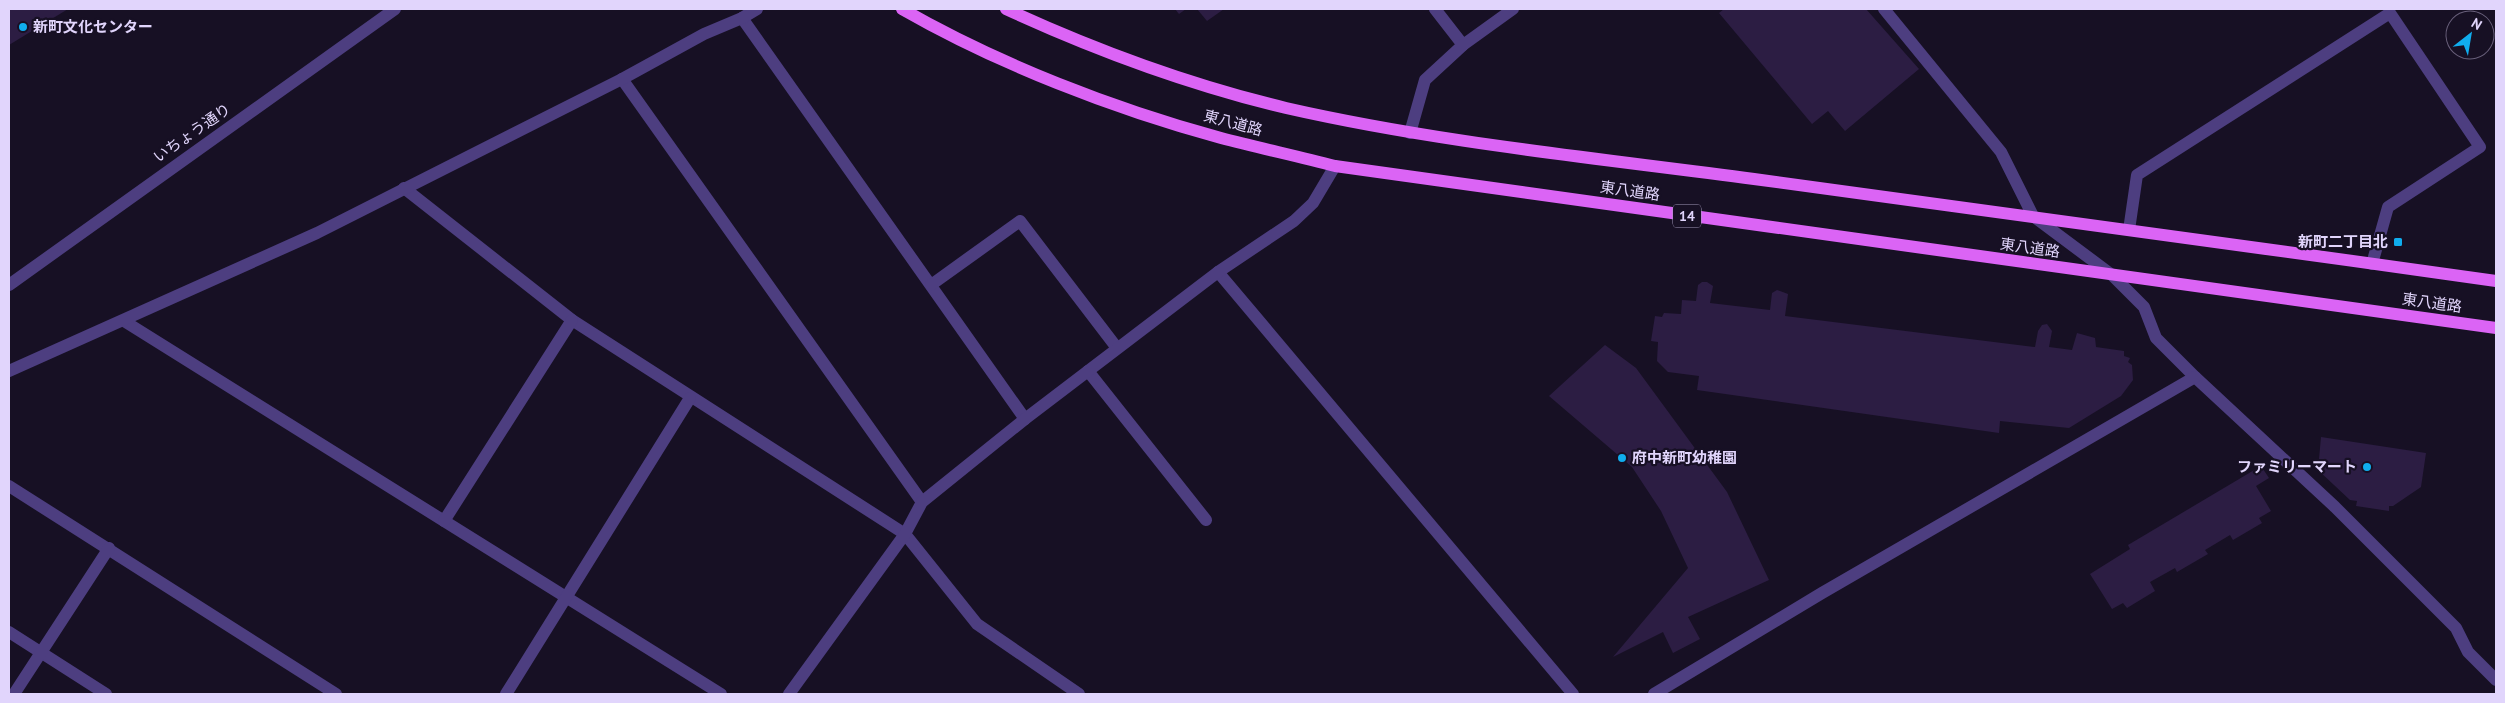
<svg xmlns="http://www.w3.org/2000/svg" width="2505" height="703" font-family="'PT Sans','Noto Sans JP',sans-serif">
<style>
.building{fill:#2c1d43}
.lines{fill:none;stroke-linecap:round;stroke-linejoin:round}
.minor{stroke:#4d3e80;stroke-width:12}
.major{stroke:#db64f5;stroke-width:12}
.poi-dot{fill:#10adee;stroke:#171024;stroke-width:2}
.labels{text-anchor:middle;stroke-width:4.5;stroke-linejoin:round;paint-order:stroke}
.shield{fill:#171024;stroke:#a49abb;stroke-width:1}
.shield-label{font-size:14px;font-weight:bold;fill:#e1d5fc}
.poi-label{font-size:15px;font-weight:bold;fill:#e1d5fc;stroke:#171024;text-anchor:start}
.street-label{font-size:15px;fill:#e1d5fc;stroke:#171024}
</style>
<rect width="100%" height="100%" fill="#171024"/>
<g class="building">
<polygon points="9,9 68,9 9,45"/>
<polygon points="1175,9 1186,9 1179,14"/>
<polygon points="1197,9 1224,9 1207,21"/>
<polygon points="1724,9 1866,9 1919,69 1845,131 1828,111 1812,124 1719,13"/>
<polygon points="1702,282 1707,282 1713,286 1710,303 1770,310 1772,293 1777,290 1788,294 1785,316 2035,347 2038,331 2042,325 2047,324 2052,331 2049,347 2072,350 2077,333 2095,338 2096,347 2124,351 2124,356 2130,358 2128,362 2132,365 2133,380 2121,396 2069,428 2000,421 1999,433 1697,390 1699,376 1668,372 1657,361 1658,342 1651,341 1655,316 1662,317 1664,313 1681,314 1682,300 1696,301 1698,285"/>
<polygon points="1605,345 1636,368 1727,492 1769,580 1688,617 1700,639 1673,653 1663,632 1613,657 1688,568 1661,511 1632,467 1549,396"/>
<polygon points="2321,437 2426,453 2421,487 2393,506 2389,506 2389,511 2356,506 2357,501 2350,500 2318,470"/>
<polygon points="2261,466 2269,478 2256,486 2271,511 2259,518 2262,523 2233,540 2230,535 2205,550 2208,554 2177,572 2175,568 2150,582 2155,591 2127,608 2123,603 2112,609 2090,574 2130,549 2128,545"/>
</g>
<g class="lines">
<g class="minor">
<polyline points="1435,9 1463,45"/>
<polyline points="1884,9 2001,152 2033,216 2112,275 2144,307 2156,338 2195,377 2335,507 2456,628 2468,652 2496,680"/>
<polyline points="742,18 1025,419"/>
<polyline points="622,79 922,502"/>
<polyline points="1410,133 1425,80 1463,45 1513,9"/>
<polyline points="404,188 572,320 905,534 977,624 1079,694"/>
<polyline points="2129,230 2137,175 2390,13 2480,147 2388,207 2372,264"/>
<polyline points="1218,272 1573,694"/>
<polyline points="9,285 395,9"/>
<polyline points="931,285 1020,221 1117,348"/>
<polyline points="124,321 721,694"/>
<polyline points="9,371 317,233 622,79 704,34 742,18 757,9"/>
<polyline points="1088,371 1206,520"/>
<polyline points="9,486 336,694"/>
<polyline points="444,521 572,320"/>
<polyline points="9,632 106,694"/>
<polyline points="14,694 109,548"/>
<polyline points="506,694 690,398"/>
<polyline points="789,694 905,534 922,502 1025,419 1218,272 1294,221 1313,203 1335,166"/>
<polyline points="1654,694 1822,593 2195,377"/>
</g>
<g class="major">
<path d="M 902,9 C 998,64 1114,109 1221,138 C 1259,148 1297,156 1335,166 L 2496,328"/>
<path d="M 1006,9 C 1095,50 1190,85 1286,108 C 1440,143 1598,158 1754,179 C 2002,213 2249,246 2496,281"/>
</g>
</g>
<g class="poi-dot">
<circle cx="23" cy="27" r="5"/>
<rect x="2393" y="237" width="10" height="10" rx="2.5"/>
<circle cx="1622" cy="458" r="5"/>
<circle cx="2367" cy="467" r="5"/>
</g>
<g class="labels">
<rect class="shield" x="1673" y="204.5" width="28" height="23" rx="4"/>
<g class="shield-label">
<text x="1687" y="221">14</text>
</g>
<g class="poi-label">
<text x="33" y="32">新町文化センター</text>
<text x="2388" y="247" text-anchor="end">新町二丁目北</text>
<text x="1632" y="463">府中新町幼稚園</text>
<text x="2357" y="472" text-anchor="end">ファミリーマート</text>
</g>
<g class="street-label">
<text transform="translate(1233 123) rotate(15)" y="5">東八道路</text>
<text transform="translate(192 133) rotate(-35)" y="5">いちょう通り</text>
<text transform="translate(1630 191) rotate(8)" y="5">東八道路</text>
<text transform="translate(2030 248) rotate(8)" y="5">東八道路</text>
<text transform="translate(2432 303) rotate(8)" y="5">東八道路</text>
</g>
</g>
<rect width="2505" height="703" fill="none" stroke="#e1d5fc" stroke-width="20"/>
<g transform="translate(2470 35) rotate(31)"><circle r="24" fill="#171024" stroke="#685f7a"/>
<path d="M0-4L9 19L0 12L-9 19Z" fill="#10adee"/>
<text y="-8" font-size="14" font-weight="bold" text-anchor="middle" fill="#e1d5fc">N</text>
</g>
</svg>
